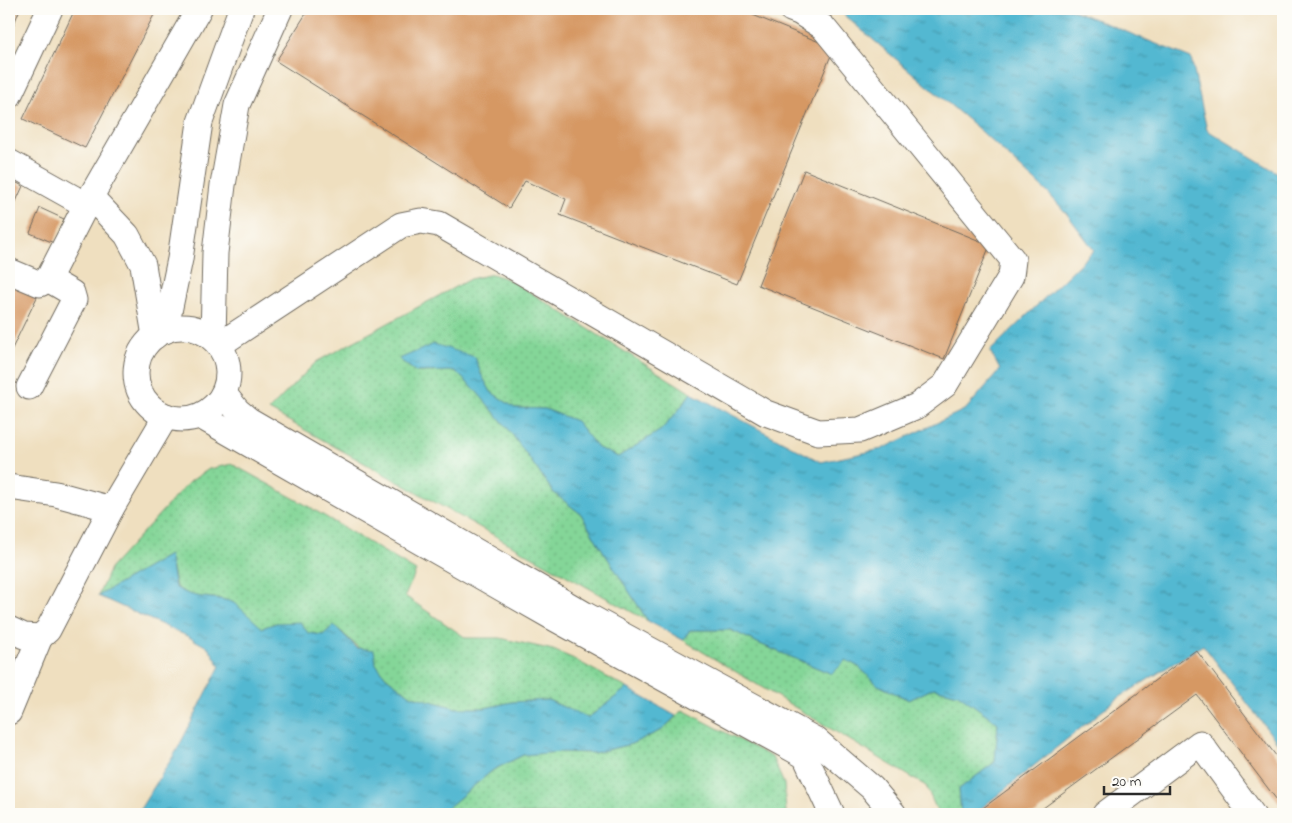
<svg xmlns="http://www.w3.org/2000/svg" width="1292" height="823" font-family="'Indie Flower',sans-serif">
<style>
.grass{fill:url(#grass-dots);stroke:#588062}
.water{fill:url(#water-ripples);stroke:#3f727e}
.building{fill:#d69863}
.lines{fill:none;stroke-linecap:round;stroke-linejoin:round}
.minor-casing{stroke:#706a5f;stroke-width:27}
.minor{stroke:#fff;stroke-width:25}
</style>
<defs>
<pattern id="grass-dots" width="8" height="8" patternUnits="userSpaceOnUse" patternTransform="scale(1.25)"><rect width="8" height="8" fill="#84d698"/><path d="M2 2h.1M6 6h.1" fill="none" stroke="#72b883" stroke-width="1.8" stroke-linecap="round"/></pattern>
<pattern id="water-ripples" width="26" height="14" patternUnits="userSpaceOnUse" patternTransform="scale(1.25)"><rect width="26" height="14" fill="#53b8d1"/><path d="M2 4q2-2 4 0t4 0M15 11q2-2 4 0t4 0" fill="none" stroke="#4596aa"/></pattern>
</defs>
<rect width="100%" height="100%" fill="#fdfcf7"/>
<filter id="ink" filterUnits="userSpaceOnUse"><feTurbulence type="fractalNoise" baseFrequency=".02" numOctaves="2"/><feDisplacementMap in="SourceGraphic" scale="10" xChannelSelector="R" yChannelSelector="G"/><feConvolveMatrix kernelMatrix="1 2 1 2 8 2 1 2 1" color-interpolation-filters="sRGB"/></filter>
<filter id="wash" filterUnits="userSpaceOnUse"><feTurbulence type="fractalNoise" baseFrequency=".0096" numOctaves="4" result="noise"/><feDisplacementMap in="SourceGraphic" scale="20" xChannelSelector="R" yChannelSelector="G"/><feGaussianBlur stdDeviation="1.12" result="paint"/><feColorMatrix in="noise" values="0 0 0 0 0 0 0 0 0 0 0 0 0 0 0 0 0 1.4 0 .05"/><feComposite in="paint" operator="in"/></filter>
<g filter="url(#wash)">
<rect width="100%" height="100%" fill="#efdfbf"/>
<g class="grass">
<polygon points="493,274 512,281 691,393 678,411 661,430 618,457 598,448 576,421 545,409 515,408 491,392 481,374 475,357 434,345 399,359 416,372 455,371 477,392 506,426 554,493 581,514 598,543 648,621 269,410 316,362 470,279"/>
<path d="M 232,464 L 306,505 L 416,571 L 405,596 L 466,638 L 500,638 L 553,650 L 572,658 L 627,688 L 588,718 L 548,700 L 512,702 L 485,708 L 456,708 L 412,696 L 386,677 L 376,664 L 334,625 L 323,635 L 308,633 L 276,623 L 262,628 C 257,624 235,603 232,602 C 211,594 197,602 176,587 L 169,555 L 98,596 L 110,568 L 188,483 L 209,469 Z"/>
<polygon points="690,630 731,630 760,644 832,674 846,660 859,667 878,685 909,700 934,688 958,694 998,723 995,762 959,789 961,814 941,814 938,813 926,786 683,640"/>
<polygon points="683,710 772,757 784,784 786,812 784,814 440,814 493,770 523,755 559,752 594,753 631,744 662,730"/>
</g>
<g class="water">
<polygon points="839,9 1070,9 1191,58 1207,130 1283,176 1283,750 1203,645 1117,699 974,814 961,814 959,789 995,762 998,723 958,694 934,688 909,700 878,685 859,667 846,660 832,674 760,644 731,630 690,630 683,640 648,621 598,543 581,514 554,493 506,426 477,392 455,371 416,372 399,359 434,344 475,357 481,374 491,392 515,408 545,409 576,421 598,448 618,457 661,430 678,411 691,393 821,462 882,449 966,409 1000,370 990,351 1094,250 1067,214 1048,193 981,131 845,16"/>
<path d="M 169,555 L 175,587 C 196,601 211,595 232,602 C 235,603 257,623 262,628 L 276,623 L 300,622 L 308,633 L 323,635 L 334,625 L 357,648 L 374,650 L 376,664 L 386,677 L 412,696 L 456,708 L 485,708 L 512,702 L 548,700 L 588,718 L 627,688 L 676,716 L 662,730 L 631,744 L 594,753 L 559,752 L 523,755 L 493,770 L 440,814 L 137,814 L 177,750 L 220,666 L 209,648 L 187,636 L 98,596 Z"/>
</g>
<g id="blocks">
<g class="building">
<polygon points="9,9 20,9 9,36"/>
<polygon points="75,9 157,9 85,148 23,119"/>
<polygon points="309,9 738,9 834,48 737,284 560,215 566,199 525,181 509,208 276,61"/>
<polygon points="804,170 990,245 944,359 758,285"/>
<polygon points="9,179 23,186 9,217"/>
<polygon points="40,208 64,219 54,243 30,233"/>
<polygon points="9,278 39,293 9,355"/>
<polygon points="1196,650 1283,765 1283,808 1197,695 1035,814 975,814"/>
</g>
</g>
</g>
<g filter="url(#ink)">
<use href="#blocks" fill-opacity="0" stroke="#706a5f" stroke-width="1"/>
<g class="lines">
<g class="minor-casing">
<g id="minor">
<polyline points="9,96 50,9"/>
<polyline points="9,162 86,205 199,9"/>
<polyline points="91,197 127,235 143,265 155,336"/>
<polyline points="9,271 40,284 48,279 86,205"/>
<circle cx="182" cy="373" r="46"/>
<polyline points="165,331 180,259 200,122 241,9"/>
<polyline points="213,339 215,253 223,185 237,105 280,9"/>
<polyline points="219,345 401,225 421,221 439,224 766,413 818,432 860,430 917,406 945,385 1011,276 1013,260 823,27 799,12 791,9"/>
<polyline points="29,387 74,300 72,293 48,279"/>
<polyline points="224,394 237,410 249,420 586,615 816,740 872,788 894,814"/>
<polyline points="200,416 550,616 805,756 832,814"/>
<polyline points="9,487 56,494 111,509"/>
<polyline points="9,629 24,636 40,637 48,630 111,509 166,416"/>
<polyline points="9,712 40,637"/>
<polyline points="1105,814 1200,743 1252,814"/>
</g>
</g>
<use href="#minor" class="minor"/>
</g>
</g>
<rect width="1292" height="823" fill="none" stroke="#fdfcf7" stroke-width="30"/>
<path d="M1104 786v8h66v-8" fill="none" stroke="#2b2b2b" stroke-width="2.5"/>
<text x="1112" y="786" font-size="15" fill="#2b2b2b" stroke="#fdfcf7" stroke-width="4" paint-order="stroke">20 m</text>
</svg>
